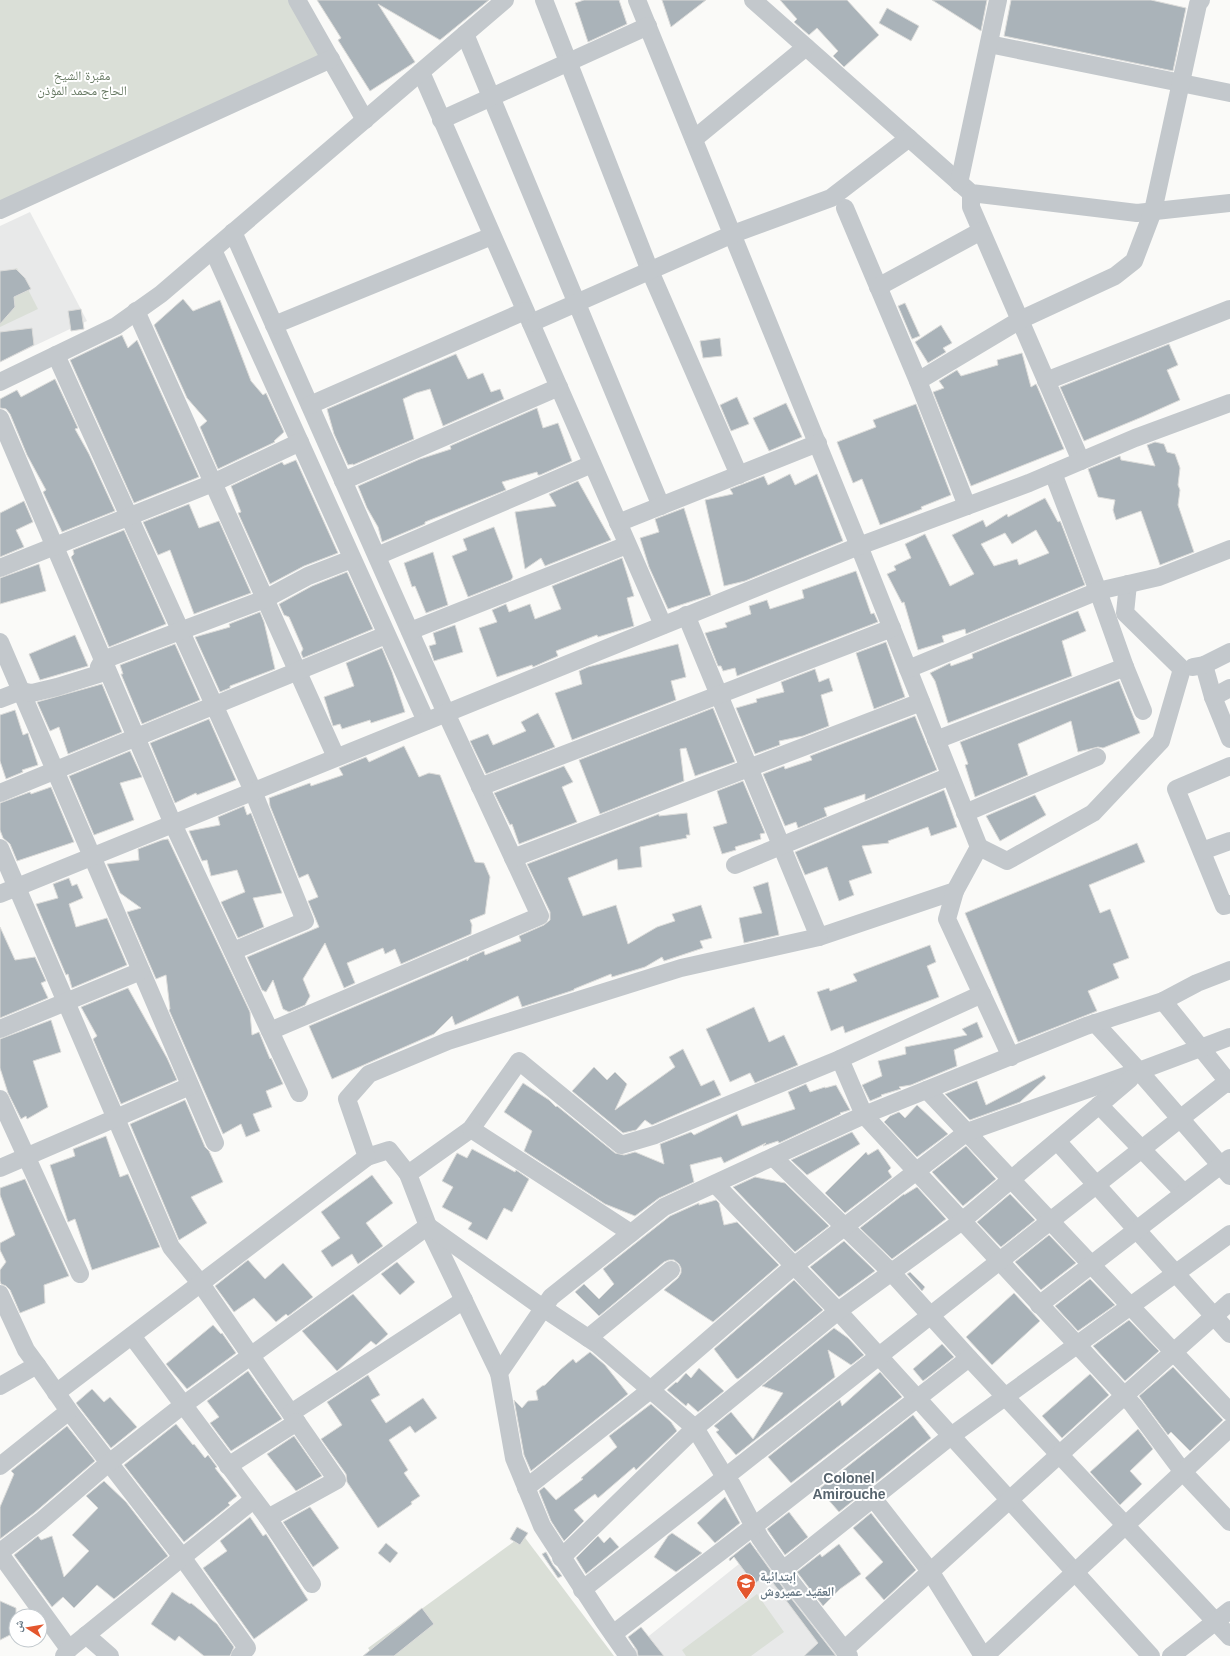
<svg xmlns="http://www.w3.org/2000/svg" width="1230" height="1656" font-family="Helvetica,'Noto Naskh Arabic',sans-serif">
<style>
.built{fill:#e8e9e9}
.green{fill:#dadfd7}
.building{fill:#aab3b9;stroke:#dcdcda;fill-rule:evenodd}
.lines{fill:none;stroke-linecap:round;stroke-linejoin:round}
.minor{stroke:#c3c8cc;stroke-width:18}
.labels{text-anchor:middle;stroke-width:4;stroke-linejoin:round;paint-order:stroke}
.park-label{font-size:13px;fill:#687a64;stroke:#fff}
.poi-label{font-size:13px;font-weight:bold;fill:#657683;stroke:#fff;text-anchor:start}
.neighbourhood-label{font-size:14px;font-weight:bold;fill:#57646e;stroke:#fff}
</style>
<rect width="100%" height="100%" fill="#fafaf8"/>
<g class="built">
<polygon points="30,212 87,321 0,362 0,226"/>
<polygon points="759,1548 839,1656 634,1656 630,1651"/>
</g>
<g class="green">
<polygon points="0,0 297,0 331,59 0,210"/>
<polygon points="17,268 38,309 0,327 0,276"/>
<polygon points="523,1535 614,1656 374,1656 368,1648"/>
<polygon points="757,1594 784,1632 751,1656 686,1656 682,1650"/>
</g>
<g class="building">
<polygon points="317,0 489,0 440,40 378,4 415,62 370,91 338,40 341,38"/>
<polygon points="584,0 619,0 627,24 588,42 575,3"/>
<polygon points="662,0 706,0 671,27"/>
<polygon points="780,0 847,0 879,35 844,67 833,56 838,51 817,28 809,35 794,22 797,19"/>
<polygon points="932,0 987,0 981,31"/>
<polygon points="1011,0 1151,0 1186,8 1173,71 1004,36"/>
<polygon points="887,8 919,26 911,41 879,23"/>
<polygon points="16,269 25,278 31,289 14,297 15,307 0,324 0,271"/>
<polygon points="183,299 193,311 220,300 251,381 263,395 266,393 284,432 274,441 275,442 218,469 200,427 207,421 187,398 154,325"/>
<polygon points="905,303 920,336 912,339 898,306"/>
<polygon points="81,309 84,329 71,331 68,311"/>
<polygon points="941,325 952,343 943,348 946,352 928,363 915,342"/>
<polygon points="32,328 34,345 0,362 0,332"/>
<polygon points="122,335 128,348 137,340 199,477 134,503 70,360"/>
<polygon points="720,338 722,356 703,358 700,341"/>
<polygon points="1169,344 1178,365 1167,370 1180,400 1142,417 1084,441 1060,387"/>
<polygon points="1022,353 1031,387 1036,384 1037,386 1064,449 971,486 933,392 944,388 939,381 957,370 961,376 998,365 997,360"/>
<polygon points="456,354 468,379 483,373 491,392 500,389 504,399 443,426 430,389 416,393 403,399 414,439 353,465 353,464 348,465 334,434 327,409"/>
<polygon points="55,379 78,428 75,429 89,454 115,511 62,532 43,492 46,490 27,455 10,414 6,409 0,408 0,399 17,390 21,397"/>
<polygon points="737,397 749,424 731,431 720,405"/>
<polygon points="786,403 802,437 769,451 753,418"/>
<polygon points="916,404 951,495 921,507 922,509 880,525 862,479 853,483 837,442 876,427 873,420"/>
<polygon points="537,408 543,428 558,423 572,461 540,475 538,475 537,472 502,482 506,490 425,522 425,524 382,542 378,527 367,508 358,486 420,459 451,449 450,446"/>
<polygon points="1155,442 1164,444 1167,452 1175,454 1180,468 1178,485 1180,490 1178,505 1194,552 1160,565 1141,511 1116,520 1113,510 1115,500 1098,497 1088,469 1120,456 1121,460 1155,466 1147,445"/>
<polygon points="296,460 338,553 304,566 270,584 238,513 241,512 231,486 282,462 284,465"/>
<polygon points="790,474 795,485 817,474 843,541 745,581 724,586 705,500 733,494 730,489 764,476 768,485"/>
<polygon points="578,481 611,540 545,566 541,558 525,569 515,512 556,506 549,494"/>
<path d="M 1045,498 L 1058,522 L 1060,521 L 1061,523 L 1085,585 L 966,634 L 965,629 L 942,636 L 944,642 L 918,650 L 904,602 L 902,603 L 887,574 L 896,570 L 894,566 L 911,558 L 905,544 L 925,534 L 950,586 L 974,574 L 952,535 L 983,520 L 986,527 L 1007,514 L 1008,517 ZM 1036,530 L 1049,553 L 1019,565 L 1017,559 L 994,566 L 981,544 L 1005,533 L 1012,544 Z"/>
<polygon points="24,501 33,522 16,530 24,547 0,557 0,513"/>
<polygon points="189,504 199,528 219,521 251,593 194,614 170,550 158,555 143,522"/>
<polygon points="684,508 711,595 668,609 649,567 640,538 659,532 655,519"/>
<polygon points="494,527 513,577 511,580 468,597 452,556 467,550 463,539"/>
<polygon points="124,530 166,624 109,647 71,557 74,554 73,550"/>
<polygon points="433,552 448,605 426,613 415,586 412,587 404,563"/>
<polygon points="622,558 634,596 627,598 634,626 598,637 597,635 556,651 558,656 533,667 532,665 497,677 479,628 497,622 492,610 506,604 509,612 530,604 535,619 561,609 552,586"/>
<polygon points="39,564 46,591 0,604 0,578"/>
<polygon points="856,571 871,614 874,613 878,622 737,676 735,668 723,671 721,666 718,666 705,633 727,627 725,623 751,614 749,606 767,600 770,609 804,598 802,590"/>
<polygon points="347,572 373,629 303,658 301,653 303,649 289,617 284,615 279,604 312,586"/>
<polygon points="1078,611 1086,631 1062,641 1072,676 948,723 935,681 930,673 950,663 951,666 973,658 972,654"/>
<polygon points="260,612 264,622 275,669 230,686 230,688 220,692 195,637 230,627 229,624"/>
<polygon points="455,625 463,652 434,661 429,646 436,644 433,633"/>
<polygon points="75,635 88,666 40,680 29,654"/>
<polygon points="886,642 905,697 874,709 856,653"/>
<polygon points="175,644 200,700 142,724 121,674 123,674 120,665"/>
<polygon points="678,644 686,677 671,681 676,700 572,740 555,693 582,684 579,671 588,667"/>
<polygon points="382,648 392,672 405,712 371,723 370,720 342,729 340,724 333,726 324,697 354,686 346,663"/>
<polygon points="815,669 819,682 829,678 833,691 821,695 829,726 803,736 779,741 780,745 755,754 736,708 757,702 756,699 784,692 781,682"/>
<polygon points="1119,681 1140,733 1103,748 1098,747 1078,752 1071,721 1018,744 1028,775 975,797 965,765 968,764 960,742"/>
<polygon points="102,684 122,732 68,754 59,727 50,731 37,702"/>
<polygon points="713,708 735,762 695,776 686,748 680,749 684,781 600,814 579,760"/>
<polygon points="15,710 23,735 28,733 29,737 38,765 22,770 23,772 6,779 0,761 0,715"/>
<polygon points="538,713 555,747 486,774 470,741 488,734 493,745 526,731 521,722"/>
<polygon points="915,716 937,770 865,800 865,794 824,808 827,816 798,828 796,822 785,826 763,774 784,766 785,769 812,760 810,756"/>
<polygon points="209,719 236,780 197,795 196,793 175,803 150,743"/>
<polygon points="404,746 419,777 429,773 440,775 475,862 484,863 490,877 485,914 470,920 472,925 471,934 401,964 395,949 385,954 383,948 347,963 355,983 344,988 325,943 303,979 310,996 305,1005 289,1012 283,1009 273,980 266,992 262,990 247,957 319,927 308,901 318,897 308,874 299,878 270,806 269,798 310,783 311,786 343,775 339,768 366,757 369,762"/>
<polygon points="130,751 142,777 120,783 134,820 94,835 69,776"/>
<polygon points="564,766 573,782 562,787 577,822 519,844 512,824 510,825 494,793"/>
<polygon points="743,781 765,833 760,834 761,839 735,847 736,850 722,854 713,827 727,823 717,791"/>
<polygon points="51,787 74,842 17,861 10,844 3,838 0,830 0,803 30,792 31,794"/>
<polygon points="944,790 957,827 931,836 928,827 888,841 889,843 862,846 872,873 849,881 854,895 839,901 827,867 805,875 795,852"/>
<polygon points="1035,795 1046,815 1000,841 986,816"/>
<polygon points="244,806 247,815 251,813 282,893 253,898 264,927 238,938 221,902 245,892 237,870 211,876 207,860 202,861 189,831 220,825 218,817"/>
<polygon points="687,813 690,835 686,835 687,838 640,847 642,867 618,870 617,859 568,878 583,916 616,905 628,944 657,927 675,921 672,914 701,905 712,938 700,941 703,948 664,961 662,957 645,967 612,977 611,974 574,989 574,990 522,1007 518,996 455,1025 452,1016 434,1034 332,1079 309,1026 467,959 467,961 470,957 484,951 485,955 521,941 519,936 544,925 550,920 550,912 527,864 659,814 659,816"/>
<polygon points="168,839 250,1012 252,1035 259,1032 270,1059 271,1058 283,1084 266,1091 272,1107 253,1114 260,1131 246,1137 241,1124 223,1134 169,1010 170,1009 166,975 156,979 127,912 141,908 120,893 107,864 139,860 138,849 162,840"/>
<polygon points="1137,843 1145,862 1089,885 1100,913 1110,909 1129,958 1113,964 1119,978 1088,991 1097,1011 1018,1042 965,913"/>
<polygon points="69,878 72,886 77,884 83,898 69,904 76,927 107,918 127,965 72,988 68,974 66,975 36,904 58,898 53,884"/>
<polygon points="768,882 779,935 744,943 739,918 762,913 753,887"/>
<polygon points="0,927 15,960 35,957 46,981 41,983 48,998 0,1018"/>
<polygon points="930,945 936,962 927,966 939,997 845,1033 843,1026 831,1031 817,992 829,988 830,991 857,981 853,974"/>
<polygon points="128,988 167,1058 177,1080 121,1104 93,1039 97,1036 81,1007"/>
<polygon points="754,1007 769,1042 784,1035 798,1065 755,1083 750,1073 730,1082 706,1029"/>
<polygon points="51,1020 61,1052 33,1061 48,1107 27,1119 26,1116 21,1119 8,1093 0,1068 0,1039"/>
<polygon points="977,1022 983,1037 954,1050 957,1066 911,1085 899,1087 901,1089 881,1095 882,1096 870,1101 862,1085 882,1076 878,1061 906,1054 905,1047 967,1035 962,1029"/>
<polygon points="683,1049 701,1086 714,1080 721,1095 652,1125 645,1120 636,1130 623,1133 572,1091 594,1067 607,1080 615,1072 627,1084 615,1110 675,1067 669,1057"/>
<polygon points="1044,1075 1046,1078 1020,1102 970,1120 945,1094 977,1081 986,1105"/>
<polygon points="523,1083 549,1100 556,1107 557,1106 615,1153 624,1155 635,1152 664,1164 660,1144 691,1132 694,1135 737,1114 742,1126 795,1109 788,1092 806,1084 810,1092 825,1087 825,1088 836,1085 850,1110 840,1113 841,1114 779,1143 778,1141 763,1146 766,1143 724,1163 721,1157 690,1165 694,1182 659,1198 635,1216 605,1204 524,1151 532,1131 504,1112"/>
<polygon points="185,1100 205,1147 209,1151 223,1182 191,1197 207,1223 179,1240 130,1124"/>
<polygon points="917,1105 948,1134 917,1157 884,1122 890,1116 899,1112 905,1118"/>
<polygon points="852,1132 860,1144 807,1175 791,1160"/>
<polygon points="106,1136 120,1177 128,1174 160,1247 92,1270 75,1219 68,1222 50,1165 75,1156 73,1149"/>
<polygon points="966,1146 996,1179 963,1206 932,1172"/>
<polygon points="472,1149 515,1172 516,1170 529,1179 512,1212 504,1208 487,1240 468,1229 472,1223 442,1207 453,1187 442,1181 457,1153 467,1158"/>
<polygon points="878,1149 891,1168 888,1171 892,1177 845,1213 825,1193 866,1152 868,1155"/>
<polygon points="372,1175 393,1203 366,1223 383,1246 358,1264 352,1254 332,1267 321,1251 340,1238 321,1212"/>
<polygon points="755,1177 785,1183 829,1226 795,1252 733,1187"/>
<polygon points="25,1179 69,1276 44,1285 45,1303 20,1313 10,1290 6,1286 1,1284 0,1281 0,1270 6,1262 0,1250 0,1243 15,1235 0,1195 0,1188"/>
<polygon points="917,1187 946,1219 892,1259 860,1228 904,1194 904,1195"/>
<polygon points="1010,1194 1035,1220 1001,1247 977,1222"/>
<polygon points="716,1200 719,1203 724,1225 737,1222 779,1265 713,1322 664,1290 678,1278 681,1273 681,1268 679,1264 674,1260 669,1260 664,1262 599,1316 575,1292 584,1284 599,1299 614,1284 603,1269 670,1216 699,1203 699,1205"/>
<polygon points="1049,1235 1076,1263 1041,1290 1015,1262"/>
<polygon points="844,1241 875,1271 839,1297 810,1267"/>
<polygon points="248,1260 265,1279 283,1263 313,1297 288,1316 286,1314 276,1322 254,1298 234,1312 215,1286"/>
<polygon points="397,1262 415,1282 400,1295 381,1274"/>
<polygon points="910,1272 925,1287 922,1291 907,1274"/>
<polygon points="1090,1279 1115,1305 1078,1331 1055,1306"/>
<polygon points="794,1280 823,1310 738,1379 736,1378 714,1349"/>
<polygon points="1014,1293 1040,1321 992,1365 966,1337"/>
<polygon points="353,1294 388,1334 376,1345 371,1341 337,1371 302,1331"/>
<polygon points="1129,1320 1159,1351 1125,1381 1093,1346"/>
<polygon points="213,1325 221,1334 222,1333 236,1353 187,1389 166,1364"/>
<polygon points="834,1328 848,1338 864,1355 851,1365 828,1350 835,1377 736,1455 716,1432 719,1430 714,1426 731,1412 753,1439 783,1393 762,1386"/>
<polygon points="942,1344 954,1357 923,1381 913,1369"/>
<polygon points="590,1352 605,1365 628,1394 531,1471 524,1455 514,1400 522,1408 528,1401 538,1400 536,1391 542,1386 545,1385 560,1370 573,1359 576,1363"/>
<polygon points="1173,1367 1223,1420 1190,1451 1171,1432 1168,1435 1139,1396"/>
<polygon points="699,1368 724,1391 698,1412 688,1403 686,1406 667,1390 676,1382 677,1383 686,1373 691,1378"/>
<polygon points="248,1371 282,1419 231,1451 210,1423 219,1417 207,1401"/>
<polygon points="880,1372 902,1397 791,1483 768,1457 840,1400 842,1406"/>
<polygon points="1090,1374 1109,1395 1062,1438 1042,1416"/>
<polygon points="368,1375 380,1395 371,1400 386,1423 423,1398 437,1418 415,1433 410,1426 389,1440 408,1470 404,1473 420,1496 411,1502 412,1504 378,1528 347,1482 346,1474 321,1439 342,1425 327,1402"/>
<polygon points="92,1389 104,1402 110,1397 137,1427 111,1448 76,1403"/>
<polygon points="651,1404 671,1422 677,1431 636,1470 634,1467 598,1498 595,1494 574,1510 584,1521 564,1541 551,1521 539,1491 544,1487 556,1500 583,1479 581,1478 617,1447 609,1436"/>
<polygon points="913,1415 931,1438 839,1512 819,1489"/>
<polygon points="176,1424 193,1445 194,1444 205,1458 208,1455 217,1467 215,1468 237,1496 228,1503 230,1505 184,1542 124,1465"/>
<polygon points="67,1426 95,1461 34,1513 0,1539 0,1507 14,1474 11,1471"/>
<polygon points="1138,1429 1153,1449 1130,1471 1142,1484 1120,1505 1090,1472"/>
<polygon points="294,1436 322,1476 296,1491 267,1454"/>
<polygon points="104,1481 126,1502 168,1556 114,1599 97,1585 74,1608 63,1597 52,1607 14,1555 38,1536 41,1540 52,1536 64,1577 89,1551 72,1535 98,1508 86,1496"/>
<polygon points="725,1497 740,1523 715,1543 697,1523"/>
<polygon points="310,1507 339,1548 313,1567 283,1522"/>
<polygon points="789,1512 808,1537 785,1555 767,1529"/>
<polygon points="871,1513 916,1570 884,1600 865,1578 883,1562 853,1528"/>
<polygon points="250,1517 263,1536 266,1534 308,1600 254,1639 203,1568 227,1551 220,1541"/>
<polygon points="517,1527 528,1533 520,1545 510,1539"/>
<polygon points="672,1533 702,1553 676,1572 654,1557 668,1536"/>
<polygon points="598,1536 604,1543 610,1537 619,1547 586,1574 576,1558"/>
<polygon points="750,1542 784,1589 836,1656 804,1656 818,1643 767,1575 754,1584 734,1557 730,1561 729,1559"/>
<polygon points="386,1543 398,1553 390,1563 378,1553"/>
<polygon points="839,1544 861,1574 840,1589 823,1606 797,1572 820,1554 822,1557"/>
<polygon points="546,1552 553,1565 562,1576 558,1578 542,1554"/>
<polygon points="172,1592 190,1604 191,1603 217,1624 234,1647 230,1656 204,1656 179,1636 175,1641 151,1624"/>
<polygon points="0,1601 16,1608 16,1632 0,1640"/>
<polygon points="422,1608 434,1624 394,1656 363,1656"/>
<polygon points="641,1627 664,1656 638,1656 637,1650 628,1637"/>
</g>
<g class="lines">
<g class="minor">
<polyline points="297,0 365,120"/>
<polyline points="544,0 650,271 739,475"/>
<polyline points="637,0 859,546 979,847"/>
<polyline points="753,0 971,193 1137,213 1230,203"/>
<polyline points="465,34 661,506"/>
<polyline points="989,44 1230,93"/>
<polyline points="421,72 663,625"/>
<polyline points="441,120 648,26"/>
<polyline points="694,139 806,47"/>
<polyline points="959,183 998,0"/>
<polyline points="971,193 971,207 1081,461"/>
<polyline points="845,208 918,381 967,506"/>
<polyline points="0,210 331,59"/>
<polyline points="233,232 446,713 540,916 270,1031"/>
<polyline points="213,250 426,721"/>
<polyline points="878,287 981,231"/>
<polyline points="136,311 336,757"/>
<polyline points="531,323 733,234 831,198 909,138"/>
<polyline points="274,325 492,236"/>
<polyline points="56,355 253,791 305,921 233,951"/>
<polyline points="918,381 1020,320 1115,276 1134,261 1153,211 1198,4 1201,0"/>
<polyline points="1046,381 1230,309"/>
<polyline points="0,382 116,326 161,294 505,0"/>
<polyline points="310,405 525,311"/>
<polyline points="0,418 173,824 299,1093"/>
<polyline points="1053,473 1098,591 1125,667 1143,711"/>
<polyline points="343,481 559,387"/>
<polyline points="618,523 818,443"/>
<polyline points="377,556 592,464"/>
<polyline points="0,568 213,483 300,442"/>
<polyline points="1128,584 1125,613 1182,669 1161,741 1093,813 1007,861 979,847 955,891 819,937 681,968 448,1041 369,1074 347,1099 367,1157 389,1150 408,1174 471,1129 519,1061 621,1145 655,1135 840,1059 864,1115 1133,1405 1183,1472 1230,1522"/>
<polyline points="686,615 819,937"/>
<polyline points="410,631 627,545"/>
<polyline points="0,642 215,1143"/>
<polyline points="1204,665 1213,697 1230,739"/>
<polyline points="1193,667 1204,665 1230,652"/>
<polyline points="908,669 1098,591 1159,577 1230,549"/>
<polyline points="1213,697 1230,688"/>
<polyline points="0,699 21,691 32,693 57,687 102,673 99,667 103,660 265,599 308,576 352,559"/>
<polyline points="936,740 1125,667"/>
<polyline points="1230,766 1176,789 1224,906 1230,904"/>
<polyline points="480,787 892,628"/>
<polyline points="0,793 386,635"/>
<polyline points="965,813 1097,757"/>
<polyline points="0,848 171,1247 201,1284 337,1480 268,1518 132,1336"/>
<polyline points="1202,851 1230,841"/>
<polyline points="513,858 921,702"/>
<polyline points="735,865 950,776"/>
<polyline points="955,891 947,919 1011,1057"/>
<polyline points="0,894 859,546 1029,483 1135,438 1230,403"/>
<polyline points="1163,1001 1230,1084"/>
<polyline points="1095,1023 1139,1071 1230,1176"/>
<polyline points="0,1029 141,971"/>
<polyline points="840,1059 982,994"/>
<polyline points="927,1090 1230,1412"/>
<polyline points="0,1099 80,1274"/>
<polyline points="1099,1105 1184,1193"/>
<polyline points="471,1129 631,1233"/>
<polyline points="1057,1141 1230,1334"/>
<polyline points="773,1157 892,1273 969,1358 1230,1637"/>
<polyline points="0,1168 190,1086"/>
<polyline points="408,1174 428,1226 499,1373"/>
<polyline points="715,1184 838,1311 1151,1656"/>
<polyline points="0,1294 26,1350 37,1365 69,1411 182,1557 247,1648 240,1656"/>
<polyline points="1039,1305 1230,1158"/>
<polyline points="588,1338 671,1270"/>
<polyline points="0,1386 37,1365"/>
<polyline points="56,1393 367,1157"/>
<polyline points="291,1413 464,1300"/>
<polyline points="0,1466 69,1411"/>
<polyline points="228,1466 297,1422"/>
<polyline points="526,1488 649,1391 795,1265 967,1132 1139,1071 1230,1037"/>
<polyline points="873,1498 930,1571 983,1656"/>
<polyline points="268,1518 312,1584"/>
<polyline points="0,1552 41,1521 105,1466 178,1409 428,1226 543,1308 597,1344 695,1428 725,1477 732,1485 760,1538 792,1583 849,1656"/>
<polyline points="0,1554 69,1649"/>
<polyline points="561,1558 695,1428 838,1311 962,1221 1130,1079"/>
<polyline points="783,1570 951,1436 1230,1234"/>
<polyline points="582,1590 1228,1081"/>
<polyline points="613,1634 754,1526 969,1358"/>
<polyline points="86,1635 110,1656"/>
<polyline points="844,1650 1124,1396 1230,1302"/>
<polyline points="64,1656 69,1649 253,1500"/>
<polyline points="628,1656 603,1620 542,1526 514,1458 499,1373 551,1297 664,1207 864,1115 1086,1026 1163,1001 1197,983 1230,970"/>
<polyline points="985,1656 1230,1428"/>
<polyline points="1171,1656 1230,1610"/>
</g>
</g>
<defs>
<g id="school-pin" transform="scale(1)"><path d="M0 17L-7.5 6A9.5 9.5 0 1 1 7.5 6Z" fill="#e4572e" stroke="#fff"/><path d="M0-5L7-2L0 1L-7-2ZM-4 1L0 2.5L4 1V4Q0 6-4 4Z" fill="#fff"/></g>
</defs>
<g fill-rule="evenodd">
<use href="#school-pin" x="746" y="1583"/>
</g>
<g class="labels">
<g class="park-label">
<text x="82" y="80">مقبرة الشيخ<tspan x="82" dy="15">الحاج محمد المؤذن</tspan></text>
</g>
<g class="poi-label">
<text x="760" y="1581">إبتدائية<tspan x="760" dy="15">العقيد عميروش</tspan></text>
</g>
<g class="neighbourhood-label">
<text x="849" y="1483">Colonel<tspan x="849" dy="16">Amirouche</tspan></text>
</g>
</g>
<g transform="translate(28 1628) rotate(282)"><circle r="19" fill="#ffffff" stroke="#c1c8cd"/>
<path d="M0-3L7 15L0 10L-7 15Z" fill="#e4572e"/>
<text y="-6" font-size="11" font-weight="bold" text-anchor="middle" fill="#657683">ش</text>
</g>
</svg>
